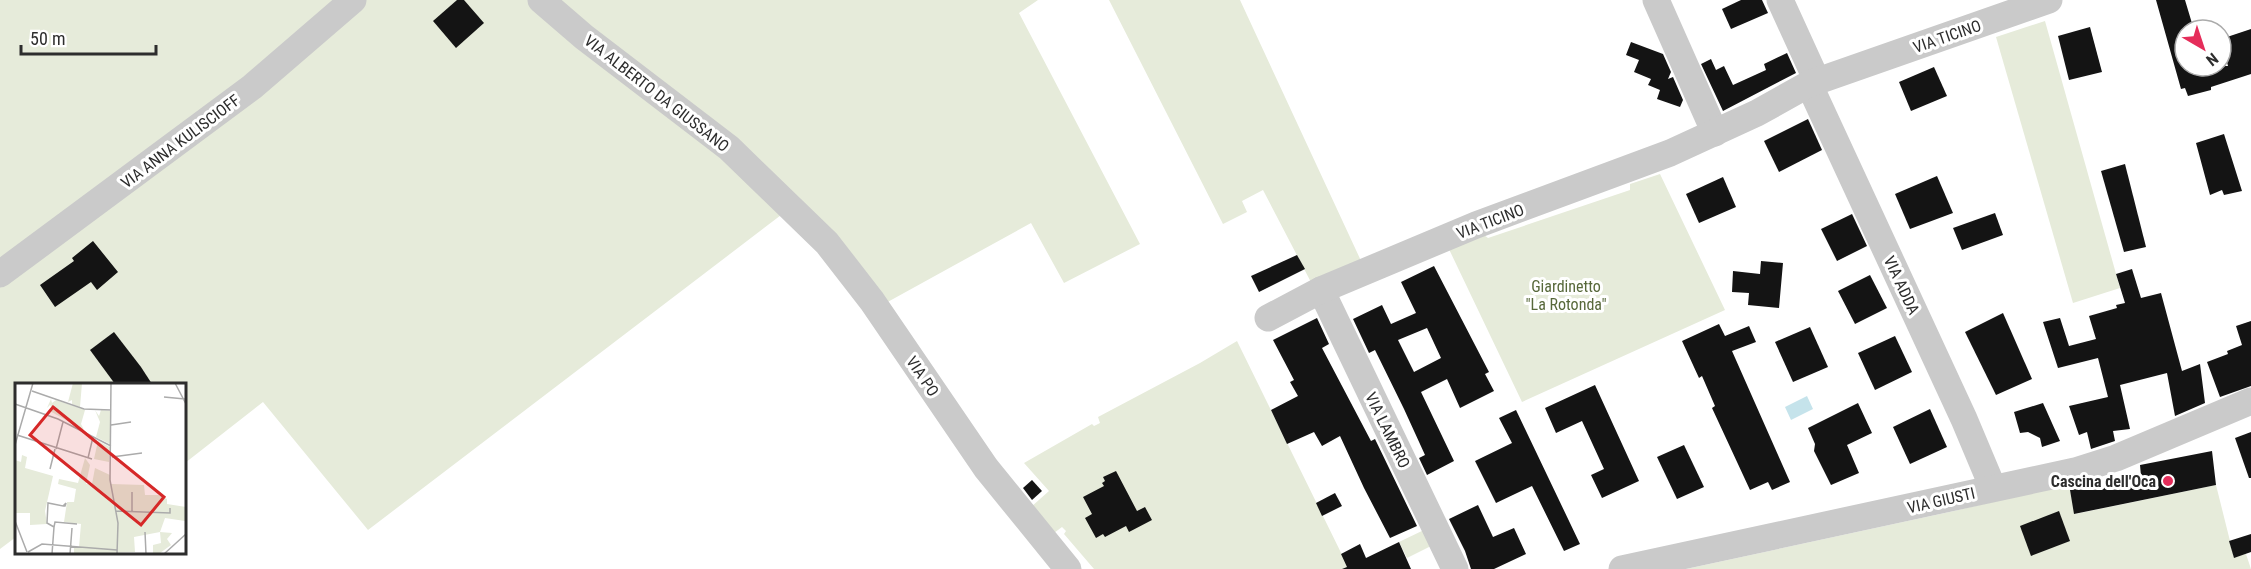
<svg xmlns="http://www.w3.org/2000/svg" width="2251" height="569" font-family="'Roboto Condensed',sans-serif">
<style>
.green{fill:#e6ebda}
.water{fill:#c5e3eb}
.building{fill:#141414;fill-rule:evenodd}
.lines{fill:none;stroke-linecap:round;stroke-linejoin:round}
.minor{stroke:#cacaca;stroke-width:27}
.poi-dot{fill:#e52d5a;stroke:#fff;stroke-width:2}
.labels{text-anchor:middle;stroke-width:6;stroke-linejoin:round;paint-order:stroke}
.street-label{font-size:16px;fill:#2d2d2d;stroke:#fff}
.park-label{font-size:16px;fill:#57683a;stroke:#fff}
.poi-label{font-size:16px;font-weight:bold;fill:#2d2d2d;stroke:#fff;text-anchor:end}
.inset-road{fill:none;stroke:#ababab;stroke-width:1.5}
.view{fill:#d62828;fill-opacity:0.15;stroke:#d62828;stroke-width:3}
.inset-edge{fill:none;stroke:#2d2d2d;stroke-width:3}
</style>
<rect width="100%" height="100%" fill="#fff"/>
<g class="green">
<polygon points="0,0 1038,0 1019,13 1140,244 1064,283 1031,223 884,304 789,209 368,530 263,402 185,463 184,384 16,384 16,537 0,549"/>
<polygon points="1109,0 1240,0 1362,263 1314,288 1263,190 1242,201 1247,212 1223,224"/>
<polygon points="2045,21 2120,288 2073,303 1996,37"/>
<polygon points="1660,174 1725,310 1522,402 1447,245 1480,232 1488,238 1630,190 1630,184"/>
<polygon points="1237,341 1349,569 1094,569 1064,534 1066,531 1062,527 1054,533 1031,507 1049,491 1024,463 1092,424 1094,426 1100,423 1098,417 1200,363"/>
<polygon points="2069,484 2075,514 2216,485 2234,557 2246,554 2251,569 1686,569 1954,511"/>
<polygon points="1426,529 1433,545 1407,558 1399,542"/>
</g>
<polygon class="water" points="1807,396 1813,409 1791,420 1785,407"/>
<g class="building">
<polygon points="457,0 464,0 484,23 456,48 433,21"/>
<polygon points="1741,0 1762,0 1768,13 1731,29 1722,9"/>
<polygon points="2156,0 2185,0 2194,30 2185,30 2185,66 2228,66 2221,39 2251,29 2251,74 2211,87 2211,90 2188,96 2185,88 2181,89"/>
<polygon points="2090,27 2102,72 2069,80 2058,36"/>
<polygon points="1631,42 1663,54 1671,72 1668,79 1673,77 1683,100 1680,107 1657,99 1660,90 1648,85 1651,79 1634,72 1639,60 1626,55"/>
<polygon points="1787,53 1796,73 1723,111 1701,64 1711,59 1716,70 1724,66 1733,85 1766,70 1764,64"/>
<polygon points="1934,67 1947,96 1911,111 1899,82"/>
<polygon points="1808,119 1822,150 1779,172 1764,141"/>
<polygon points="2224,134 2242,191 2224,195 2222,190 2210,195 2196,143"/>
<polygon points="2125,164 2146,247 2124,252 2101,171"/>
<polygon points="1937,176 1953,213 1910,229 1895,194"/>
<polygon points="1723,177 1736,207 1699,223 1686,194"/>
<polygon points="1995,213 2003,235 1962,250 1953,228"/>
<polygon points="1852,214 1867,246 1837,261 1821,229"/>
<polygon points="93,241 118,272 97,290 91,282 55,307 40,285 74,261 72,258"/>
<polygon points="1297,255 1305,269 1259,292 1251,276"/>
<polygon points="1761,261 1783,263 1779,308 1748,305 1749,293 1732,292 1733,271 1760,274"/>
<path d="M 1434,266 L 1489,372 L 1485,374 L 1494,391 L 1460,408 L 1447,379 L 1421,392 L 1454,461 L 1427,475 L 1419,458 L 1425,455 L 1404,409 L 1375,350 L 1369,353 L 1353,319 L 1382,305 L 1391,324 L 1416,313 L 1401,282 ZM 1427,328 L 1441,358 L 1414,372 L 1398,340 Z"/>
<polygon points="2132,269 2141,298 2161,293 2182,371 2200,364 2205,403 2175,416 2167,373 2120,385 2130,429 2113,431 2115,441 2091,449 2087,432 2079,435 2069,406 2108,397 2098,358 2058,368 2043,322 2060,318 2069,346 2096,339 2089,316 2117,308 2116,305 2125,303 2116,274"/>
<polygon points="1870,275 1887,308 1855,324 1838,291"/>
<polygon points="2003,313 2032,379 1996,395 1965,332"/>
<polygon points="1317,318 1329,344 1322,348 1371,441 1375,439 1417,526 1390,538 1364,488 1340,436 1322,446 1314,432 1287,444 1271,410 1298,396 1290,382 1294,380 1273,340"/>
<polygon points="2251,321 2251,386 2220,397 2207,362 2228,354 2227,351 2242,345 2236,326"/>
<polygon points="1719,324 1725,336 1749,326 1756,342 1732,351 1790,482 1772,490 1768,482 1750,490 1712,408 1715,406 1702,376 1699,378 1682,341"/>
<polygon points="1810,327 1828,367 1793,382 1775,342"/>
<polygon points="114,332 141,367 152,384 115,384 90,350"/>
<polygon points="1895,336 1912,372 1875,390 1858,353"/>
<polygon points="1595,385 1639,481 1602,498 1591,475 1604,469 1582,421 1556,433 1545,408"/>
<polygon points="1858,403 1872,433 1847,445 1859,473 1831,485 1814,451 1815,444 1808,428"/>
<polygon points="2043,403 2060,441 2042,447 2040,438 2028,432 2020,433 2014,412"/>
<polygon points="1930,409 1947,447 1910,464 1893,427"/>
<polygon points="1516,410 1580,544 1564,551 1532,486 1496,503 1475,461 1512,443 1499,418"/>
<polygon points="2251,432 2251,478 2249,478 2235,438"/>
<polygon points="1684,445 1704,487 1677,499 1657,457"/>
<polygon points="2212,451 2216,485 2074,514 2070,490 2141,476 2140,465"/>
<polygon points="1116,471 1137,511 1145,507 1152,520 1129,532 1126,526 1105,537 1103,534 1096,538 1085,518 1092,514 1083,497 1104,486 1102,483 1105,481 1103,477"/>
<polygon points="1032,480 1042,491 1032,500 1023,488"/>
<polygon points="1335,493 1342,506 1322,516 1316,503"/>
<polygon points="1478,505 1493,537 1514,528 1526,554 1494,569 1471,569 1465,551 1449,519"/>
<polygon points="2059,511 2070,541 2031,556 2020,526"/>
<polygon points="2251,534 2251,552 2234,558 2229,541"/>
<polygon points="1399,542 1411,569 1342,569 1347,567 1341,554 1360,544 1366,558"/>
</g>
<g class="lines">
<g class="minor">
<polyline points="541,0 584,37 729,148 827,243 872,301 986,468 1068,569"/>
<polyline points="1656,0 1715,133"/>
<polyline points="1780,0 1817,81"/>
<polyline points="1809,84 1964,419 1993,488"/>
<polyline points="0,274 252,87 353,0"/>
<polyline points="1321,290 1455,569"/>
<polyline points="1268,318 1321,290 1476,225 1670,153 1757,113 1809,84 2049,0"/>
<polyline points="1622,569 2075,471 2116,458 2251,401"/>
</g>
</g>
<circle class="poi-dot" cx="2168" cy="481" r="6"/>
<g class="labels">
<g class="street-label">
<text transform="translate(1947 36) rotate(-19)" y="6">VIA TICINO</text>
<text transform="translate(657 93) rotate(38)" y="6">VIA ALBERTO DA GIUSSANO</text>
<text transform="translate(180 141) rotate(-37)" y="6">VIA ANNA KULISCIOFF</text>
<text transform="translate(1490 221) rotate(-21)" y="6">VIA TICINO</text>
<text transform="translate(1902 285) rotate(65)" y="6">VIA ADDA</text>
<text transform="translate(923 376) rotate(56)" y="6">VIA PO</text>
<text transform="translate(1388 430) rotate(64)" y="6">VIA LAMBRO</text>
<text transform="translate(1941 500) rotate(-13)" y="6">VIA GIUSTI</text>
</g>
<g class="park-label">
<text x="1566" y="292">Giardinetto<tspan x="1566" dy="18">"La Rotonda"</tspan></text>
</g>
<g class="poi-label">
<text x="2156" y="487">Cascina dell'Oca</text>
</g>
</g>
<g transform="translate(15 383)">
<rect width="171" height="171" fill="#fff"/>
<path d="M 58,0 L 67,0 L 65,24 L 57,21 L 57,17 L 53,19 ZM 36,16 L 37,20 L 41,17 L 70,27 L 66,41 L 69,47 L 33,27 L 38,26 L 35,22 L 32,25 ZM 80,27 L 84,33 L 86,27 L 95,28 L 95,61 L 81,54 L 85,39 ZM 83,58 L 95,64 L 94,79 L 79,76 ZM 7,72 L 12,74 L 10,85 L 38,93 L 30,128 L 32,141 L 15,142 L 15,130 L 0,130 L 0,77 L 6,79 ZM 70,75 L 75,82 L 71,101 L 77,101 L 80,85 L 95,92 L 96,101 L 129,102 L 130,112 L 144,112 L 152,116 L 152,121 L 171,124 L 171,146 L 170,138 L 150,135 L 145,149 L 157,150 L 152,156 L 156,162 L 145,170 L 138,170 L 138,162 L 146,160 L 145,149 L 119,154 L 120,169 L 59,171 L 59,164 L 64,164 L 66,141 L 49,139 L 52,119 L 59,119 L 61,106 L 43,101 L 44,96 L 63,100 Z" fill="#e6ebda"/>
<path class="inset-road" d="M 96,0 L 95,97 L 103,140 L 102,171M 160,0 L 171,21M 17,8 L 69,26 L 96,27M 149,14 L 170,16M 0,21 L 43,36 L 96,63M 96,42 L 116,39M 2,52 L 77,76M 0,62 L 18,0M 41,66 L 48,39M 97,74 L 127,70M 73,75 L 78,54M 35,86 L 40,66M 117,109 L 117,128M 101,128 L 155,130 L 155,125M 0,138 L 12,169M 39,144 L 32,140 L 33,120 L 48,123 L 51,120 L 50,123 L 48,123M 39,144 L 40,139 L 62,141M 130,149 L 131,171M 13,169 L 27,161 L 102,167M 37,171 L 39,144M 55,171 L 57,145M 149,171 L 171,151"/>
<path class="view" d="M 38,24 L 149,114 L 126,142 L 15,52 Z"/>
<rect width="171" height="171" class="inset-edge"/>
</g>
<g transform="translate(2203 48) rotate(141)"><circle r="28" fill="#ffffff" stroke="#ababab" stroke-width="1.5"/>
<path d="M0-4.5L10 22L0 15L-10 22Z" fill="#e52d5a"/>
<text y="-9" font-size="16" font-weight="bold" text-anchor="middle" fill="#2d2d2d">N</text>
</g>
<path d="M21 45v9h135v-9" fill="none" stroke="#2d2d2d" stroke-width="3"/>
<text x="30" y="45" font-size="18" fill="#2d2d2d" stroke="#ffffff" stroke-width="4.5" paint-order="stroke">50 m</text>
</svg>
